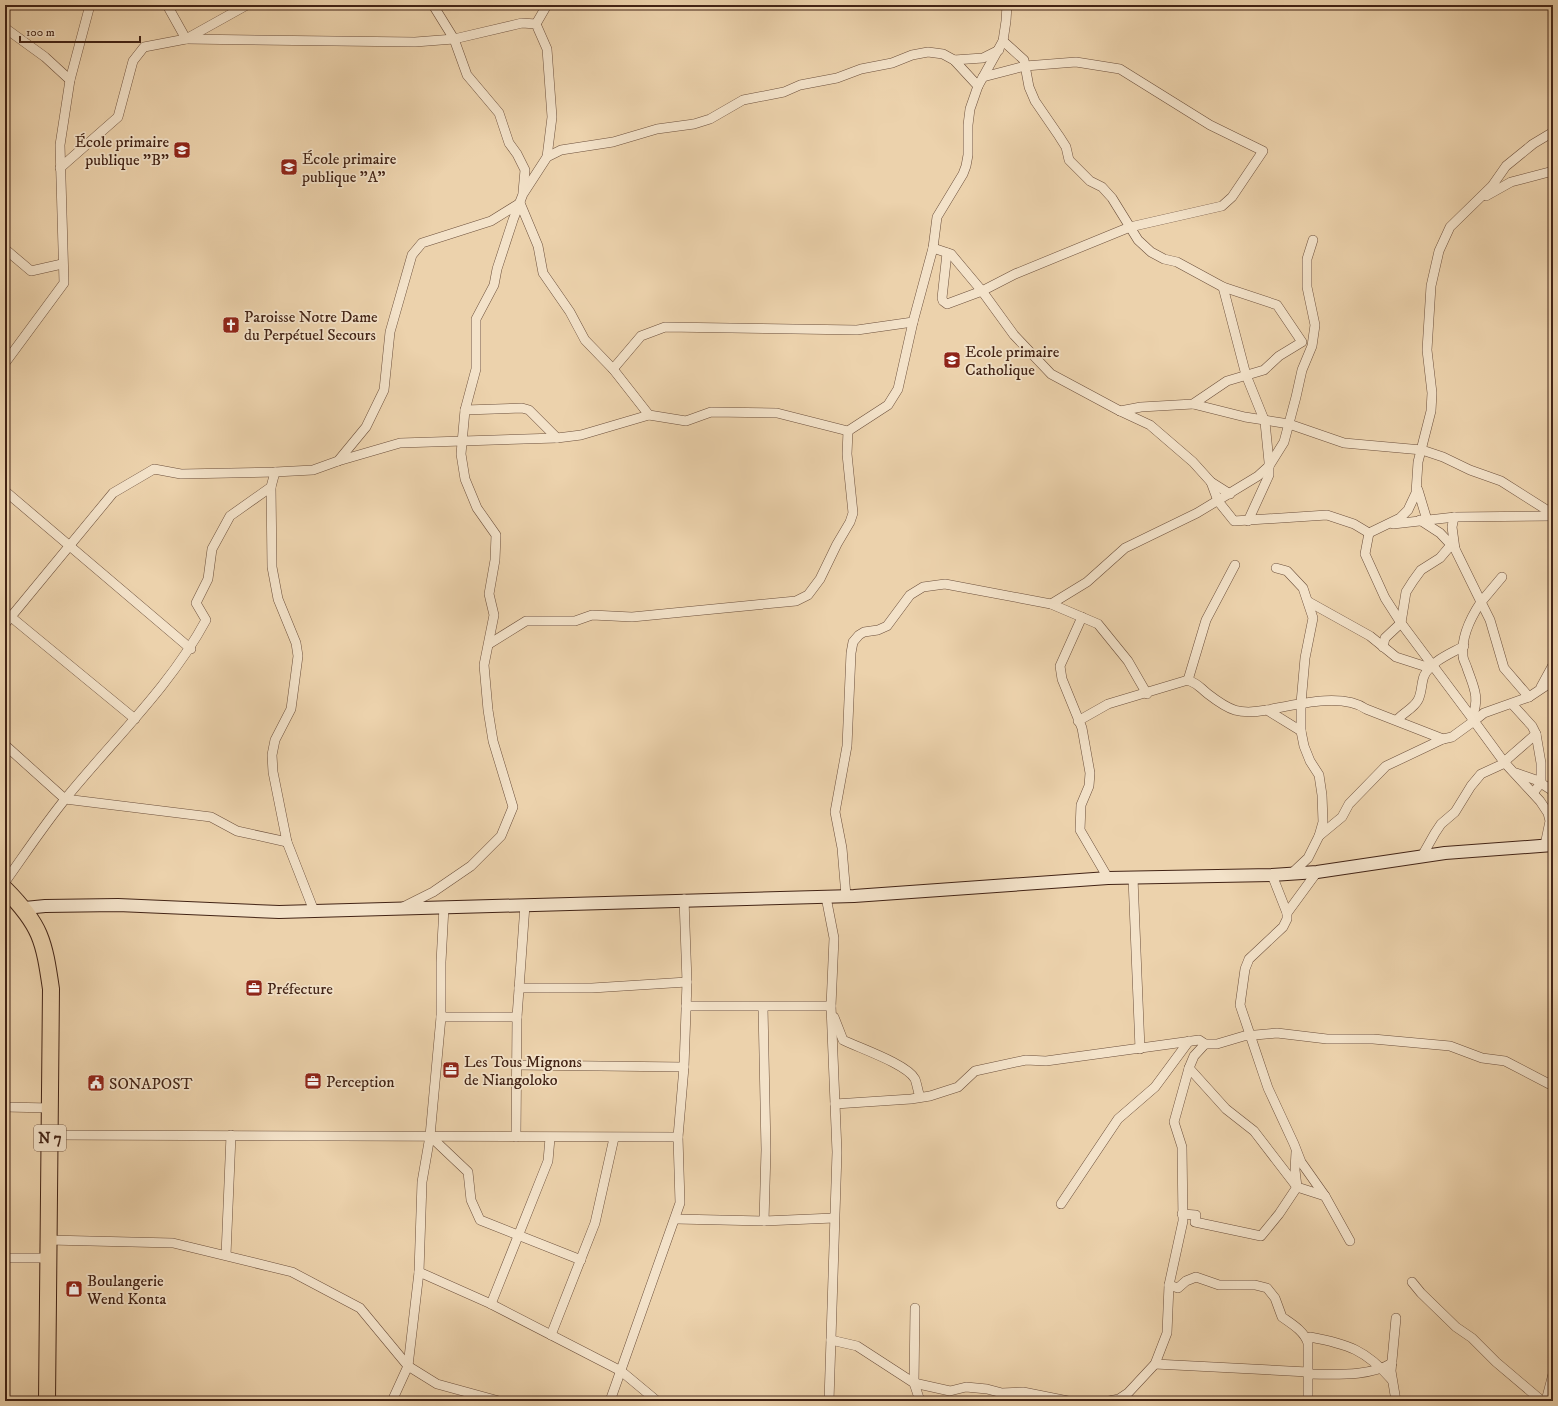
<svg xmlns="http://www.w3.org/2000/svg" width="1558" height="1406" font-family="'IM FELL DW Pica',serif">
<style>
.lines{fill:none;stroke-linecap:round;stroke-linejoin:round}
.street-casing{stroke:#6c4f3b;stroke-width:10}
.secondary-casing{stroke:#422315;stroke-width:14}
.highway-casing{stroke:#422315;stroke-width:18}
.street{stroke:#f3e2c9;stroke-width:9}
.secondary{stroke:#f3e2c9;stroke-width:12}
.highway{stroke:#ecd2ac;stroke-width:16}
.labels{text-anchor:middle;stroke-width:3.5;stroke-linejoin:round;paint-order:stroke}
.shield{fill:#f3e2c9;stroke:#775c4b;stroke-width:1}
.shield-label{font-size:15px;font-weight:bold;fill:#422315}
.poi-label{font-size:16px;fill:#422315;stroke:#f3e2c9;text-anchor:start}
</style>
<rect width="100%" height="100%" fill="#ecd2ac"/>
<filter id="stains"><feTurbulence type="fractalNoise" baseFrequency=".005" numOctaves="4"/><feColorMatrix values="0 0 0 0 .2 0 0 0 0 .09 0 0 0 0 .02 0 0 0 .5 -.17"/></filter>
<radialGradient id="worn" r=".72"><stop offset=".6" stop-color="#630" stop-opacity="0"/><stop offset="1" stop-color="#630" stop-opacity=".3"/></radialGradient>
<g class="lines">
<g class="street-casing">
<g id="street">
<polyline points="167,5 186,39 415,42 454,39 522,23 536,24 547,49 552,117 547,157 523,194 513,220 497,269 494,285 476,319 476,369 465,410 461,454 465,479 477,508 496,535 495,560 489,594 494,615 484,665 488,710 493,741 513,807 501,836 471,866 433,892 403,907"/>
<polyline points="433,5 454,39 467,75 499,113 509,143 517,154 525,170 523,192"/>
<polyline points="536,24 547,5"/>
<polyline points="5,28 45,57 70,80"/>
<polyline points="1003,41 1024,60 1029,87 1035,101 1059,136 1066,147 1069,160 1090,181 1102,187 1112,198 1138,240 1151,252 1164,259 1177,262 1223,287 1277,305 1302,342 1279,356 1264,370 1227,381 1193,404 1141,407 1120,411"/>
<polyline points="954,60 983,58 999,50"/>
<polyline points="547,157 561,150 613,142 657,129 694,124 710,119 743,100 784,92 800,85 837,78 861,69 892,63 912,55 928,52 943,54 954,60 978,86"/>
<polyline points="60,168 118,117 133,61 144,47 186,39 247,5"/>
<polyline points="1486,196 1511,182 1553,171"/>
<polyline points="933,248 951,254 982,291 1014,335 1051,374 1120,411 1150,425 1193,462 1211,482 1230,494"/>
<polyline points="5,249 31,271 62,264"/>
<polyline points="947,253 942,298 943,301 947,304 982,291 1015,274 1130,227 1222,206 1232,197 1263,151 1210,125 1120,69 1076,62 1025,66 983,77"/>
<polyline points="1223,287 1246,375 1265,422 1269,462 1269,475 1248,521"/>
<polyline points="5,363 64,283 60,145 70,80 90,5"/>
<polyline points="613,369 641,336 665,327 857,330 913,322"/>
<polyline points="1193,404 1245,417 1289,424 1344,443 1422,450 1443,457 1470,470 1501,481 1553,514"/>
<polyline points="465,410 522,408 529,410 557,438"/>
<polyline points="338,461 400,443 557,438 581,435 649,415 686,421 711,412 777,413 848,431 888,405 898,389 913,322 933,248 937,217 963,174 966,166 968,155 968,125 970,109 978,86 1003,41 1006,21 1007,5"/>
<polyline points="275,472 271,487 272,567 278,599 296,643 298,656 291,709 275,740 272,755 273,772 287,842 314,911"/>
<polyline points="1211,482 1218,501 1234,521 1327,515 1354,524 1369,533 1400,518 1408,510 1416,493 1418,462 1431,411 1432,393 1427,350 1431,286 1439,251 1450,227 1492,186 1506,166 1533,144 1553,132"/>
<polyline points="1418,490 1427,520"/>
<polyline points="5,491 191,649"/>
<polyline points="1454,517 1452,527 1455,549"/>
<path d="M 1420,520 L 1440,533 L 1455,549 L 1481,602 C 1471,617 1461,637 1463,656 C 1463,660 1466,664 1467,668 C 1474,688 1480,697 1472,718 L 1474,721 L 1452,737 L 1443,739"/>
<polyline points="1393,524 1455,517 1553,516"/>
<polyline points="1369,533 1365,554 1385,598 1401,623 1472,718"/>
<polyline points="1276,568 1287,571 1303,588 1313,618 1305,658 1301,703 1301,731 1304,746 1310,761 1319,775 1322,795 1323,822 1319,836 1308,858 1291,874"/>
<polyline points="1502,577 1481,602 1490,620 1504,668 1529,697"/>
<polyline points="1309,602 1370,636 1396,657 1430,668"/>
<polyline points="1051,604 1087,582 1125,548 1197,513 1258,476 1269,466 1284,442 1296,397 1302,370 1312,346 1315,325 1307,287 1307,259 1313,240"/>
<polyline points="5,612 135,719"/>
<polyline points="1082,617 1060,666 1062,679 1082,728 1090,773 1089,786 1081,805 1080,830 1108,878"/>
<polyline points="5,624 113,493 154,469 181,474 275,472 313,470 338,461 366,427 384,390 390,332 412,255 422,243 491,221 520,203 538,246 543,273 570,312 585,340 613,369 649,415"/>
<polyline points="489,644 526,621 575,621 592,615 632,617 796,601 808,595 820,579 837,544 850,522 853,513 847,454 848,431"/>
<polyline points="1383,647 1385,638 1401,623 1406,592 1413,581 1421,570 1440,558 1451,545"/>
<polyline points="1188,680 1206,620 1235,565"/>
<polyline points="1541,687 1553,665"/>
<path d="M 1267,710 C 1294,705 1342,692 1366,709 L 1443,739 L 1386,766 L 1349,804 L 1342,817 L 1319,836"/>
<path d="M 1397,720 C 1403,713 1414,708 1418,700 C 1422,693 1421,684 1424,676 C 1431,661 1450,654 1464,646"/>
<path d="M 1078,721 L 1108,704 L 1188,680 C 1200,685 1199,687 1208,694 C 1230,711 1239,715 1267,710 L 1301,731"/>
<polyline points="5,745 65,799 211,817 237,831 287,842"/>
<polyline points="1504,762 1536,734 1532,726 1512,704"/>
<polyline points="1516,773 1536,780 1553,791"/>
<polyline points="1533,793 1541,783 1541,763 1536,734"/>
<polyline points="1545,845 1550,821 1548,813 1540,801 1504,762 1474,721 1484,713 1529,697 1553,681"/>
<polyline points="1422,856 1435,833 1441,824 1455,812 1471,786 1481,774 1505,763"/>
<polyline points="1317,872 1287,913 1287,919 1283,927 1249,959 1245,969 1240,1005 1268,1088 1294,1144 1301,1162 1325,1196 1350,1241"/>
<polyline points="1272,875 1287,913"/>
<polyline points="1133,878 1140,1049"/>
<path d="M 5,882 C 25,854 44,825 66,798 C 113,740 170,687 206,620 L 196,603 L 208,579 L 212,549 L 230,516 L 271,487"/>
<polyline points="846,896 842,848 835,812 847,746 851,653 853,642 859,635 864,632 878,630 887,626 910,595 923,587 945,584 1051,604 1098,624 1128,661 1147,694"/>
<polyline points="826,897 834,938 831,1006 837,1152 829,1401"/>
<polyline points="519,988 592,988 687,982"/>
<polyline points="686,1006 831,1006"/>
<polyline points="763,1007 766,1150 764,1221"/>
<polyline points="441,1017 517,1017"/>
<path d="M 834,1017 L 843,1040 C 859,1048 907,1064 915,1079 C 917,1084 918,1092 920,1097"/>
<polyline points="516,1065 684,1067"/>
<polyline points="1189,1068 1226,1109 1254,1131 1297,1187 1325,1196"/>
<polyline points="835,1104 911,1099 930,1096 958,1087 975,1071 1026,1060 1046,1061 1075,1057 1199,1040 1205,1044 1217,1044 1244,1036 1277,1033 1327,1039 1373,1039 1450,1046 1482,1058 1505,1061 1553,1086"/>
<polyline points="5,1107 50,1108"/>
<polyline points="50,1135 678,1137"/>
<polyline points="430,1136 468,1172 471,1200 480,1220 581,1260"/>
<polyline points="516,1137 517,1017 525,905"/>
<polyline points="1061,1204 1118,1119 1155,1087 1189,1041"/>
<polyline points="1182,1214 1196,1215 1195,1222 1261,1236 1279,1214 1297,1187 1295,1170 1296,1152"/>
<polyline points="676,1219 764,1221 834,1218"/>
<polyline points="49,1240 173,1243 292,1272 360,1308 408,1366 437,1384 499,1401"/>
<polyline points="226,1255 231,1135"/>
<polyline points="5,1258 49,1258"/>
<polyline points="419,1272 491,1304 621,1371 657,1401"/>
<polyline points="1412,1282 1421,1293 1456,1327 1472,1338 1496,1362 1542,1401"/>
<path d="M 1169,1285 L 1178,1288 L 1186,1281 L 1196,1277 L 1219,1285 L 1255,1285 L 1267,1288 L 1275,1298 L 1282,1317 C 1292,1324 1304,1331 1308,1343 L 1308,1401"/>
<polyline points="491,1304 548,1161 550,1138"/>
<polyline points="915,1308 914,1383 920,1401"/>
<polyline points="551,1335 595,1223 614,1138"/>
<path d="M 1310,1337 C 1348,1344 1366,1350 1392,1380"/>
<polyline points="831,1340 857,1346 914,1383 950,1391 966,1387 987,1389 1002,1393 1023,1392 1068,1401"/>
<polyline points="1155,1364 1308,1372"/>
<path d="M 1308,1374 C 1335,1374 1369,1377 1392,1363"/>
<polyline points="392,1401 408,1366 419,1272 422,1182 430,1136 441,1017 441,962 444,907"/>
<polyline points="610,1401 680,1203 678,1137 684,1067 687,982 684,899"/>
<polyline points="1109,1401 1119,1399 1128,1393 1155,1364 1167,1333 1169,1285 1183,1221 1182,1147 1174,1122 1189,1068 1194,1056 1205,1044"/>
<polyline points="1396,1401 1391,1371 1396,1318"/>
<polyline points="1546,1401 1553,1374"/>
</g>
</g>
<g class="secondary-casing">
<polyline id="secondary" points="25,908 45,906 118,905 279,912 854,896 1108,878 1272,875 1317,872 1445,853 1553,845"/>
</g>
<g class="highway-casing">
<path id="highway" d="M 5,889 C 41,925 44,941 51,989 L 47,1401"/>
</g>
<use href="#street" class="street"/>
<use href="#secondary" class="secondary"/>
<use href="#highway" class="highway"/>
</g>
<defs>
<g id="school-square" transform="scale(0.9)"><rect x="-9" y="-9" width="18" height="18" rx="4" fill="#8f2418" stroke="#f3e2c9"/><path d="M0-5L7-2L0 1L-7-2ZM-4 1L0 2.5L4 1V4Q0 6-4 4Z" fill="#fff"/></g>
<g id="church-square" transform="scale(0.9)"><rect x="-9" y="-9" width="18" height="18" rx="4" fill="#8f2418" stroke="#f3e2c9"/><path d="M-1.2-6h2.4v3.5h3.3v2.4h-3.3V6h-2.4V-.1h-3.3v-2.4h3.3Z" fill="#fff"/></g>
<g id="office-square" transform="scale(0.9)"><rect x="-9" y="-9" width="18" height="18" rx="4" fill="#8f2418" stroke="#f3e2c9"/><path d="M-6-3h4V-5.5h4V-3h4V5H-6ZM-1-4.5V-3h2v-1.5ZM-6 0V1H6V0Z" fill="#fff"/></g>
<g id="civic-square" transform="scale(0.9)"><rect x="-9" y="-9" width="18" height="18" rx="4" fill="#8f2418" stroke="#f3e2c9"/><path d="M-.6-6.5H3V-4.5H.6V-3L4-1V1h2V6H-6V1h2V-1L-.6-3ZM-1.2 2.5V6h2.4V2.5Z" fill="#fff"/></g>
<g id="shop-square" transform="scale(0.9)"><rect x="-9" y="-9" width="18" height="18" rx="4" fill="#8f2418" stroke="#f3e2c9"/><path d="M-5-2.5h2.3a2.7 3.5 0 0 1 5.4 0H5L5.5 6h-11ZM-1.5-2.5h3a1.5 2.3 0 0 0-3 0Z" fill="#fff"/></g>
</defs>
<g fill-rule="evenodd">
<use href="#school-square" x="182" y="150"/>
<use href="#school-square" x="289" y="167"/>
<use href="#church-square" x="231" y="325"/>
<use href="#school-square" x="952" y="360"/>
<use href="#office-square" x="254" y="988"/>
<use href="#office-square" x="451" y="1070"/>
<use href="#office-square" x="313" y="1081"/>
<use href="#civic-square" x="96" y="1083"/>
<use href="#shop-square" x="74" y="1289"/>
</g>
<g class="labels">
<rect class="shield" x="34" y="1125" width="32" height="26" rx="3"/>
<g class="shield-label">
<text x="50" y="1143">N 7</text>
</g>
<g class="poi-label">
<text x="169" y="147" text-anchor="end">École primaire<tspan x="169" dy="18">publique "B"</tspan></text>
<text x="302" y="164">École primaire<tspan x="302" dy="18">publique "A"</tspan></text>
<text x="244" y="322">Paroisse Notre Dame<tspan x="244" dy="18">du Perpétuel Secours</tspan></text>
<text x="965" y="357">Ecole primaire<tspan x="965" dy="18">Catholique</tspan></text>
<text x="267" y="994">Préfecture</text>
<text x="464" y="1067">Les Tous Mignons<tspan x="464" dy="18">de Niangoloko</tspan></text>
<text x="326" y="1087">Perception</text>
<text x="109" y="1089">SONAPOST</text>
<text x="87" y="1286">Boulangerie<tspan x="87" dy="18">Wend Konta</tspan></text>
</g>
</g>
<rect width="1558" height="1406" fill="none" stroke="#ecd2ac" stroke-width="20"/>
<rect x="6" y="6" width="1546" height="1394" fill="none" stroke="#422315" stroke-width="2"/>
<rect x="10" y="10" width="1538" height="1386" fill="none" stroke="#422315"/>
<path d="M20 36v6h120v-6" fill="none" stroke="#422315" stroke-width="2"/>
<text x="26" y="36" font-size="12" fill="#422315" stroke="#f3e2c9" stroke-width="3" paint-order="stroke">100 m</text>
<rect width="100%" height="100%" filter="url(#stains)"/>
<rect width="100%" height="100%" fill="url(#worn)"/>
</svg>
